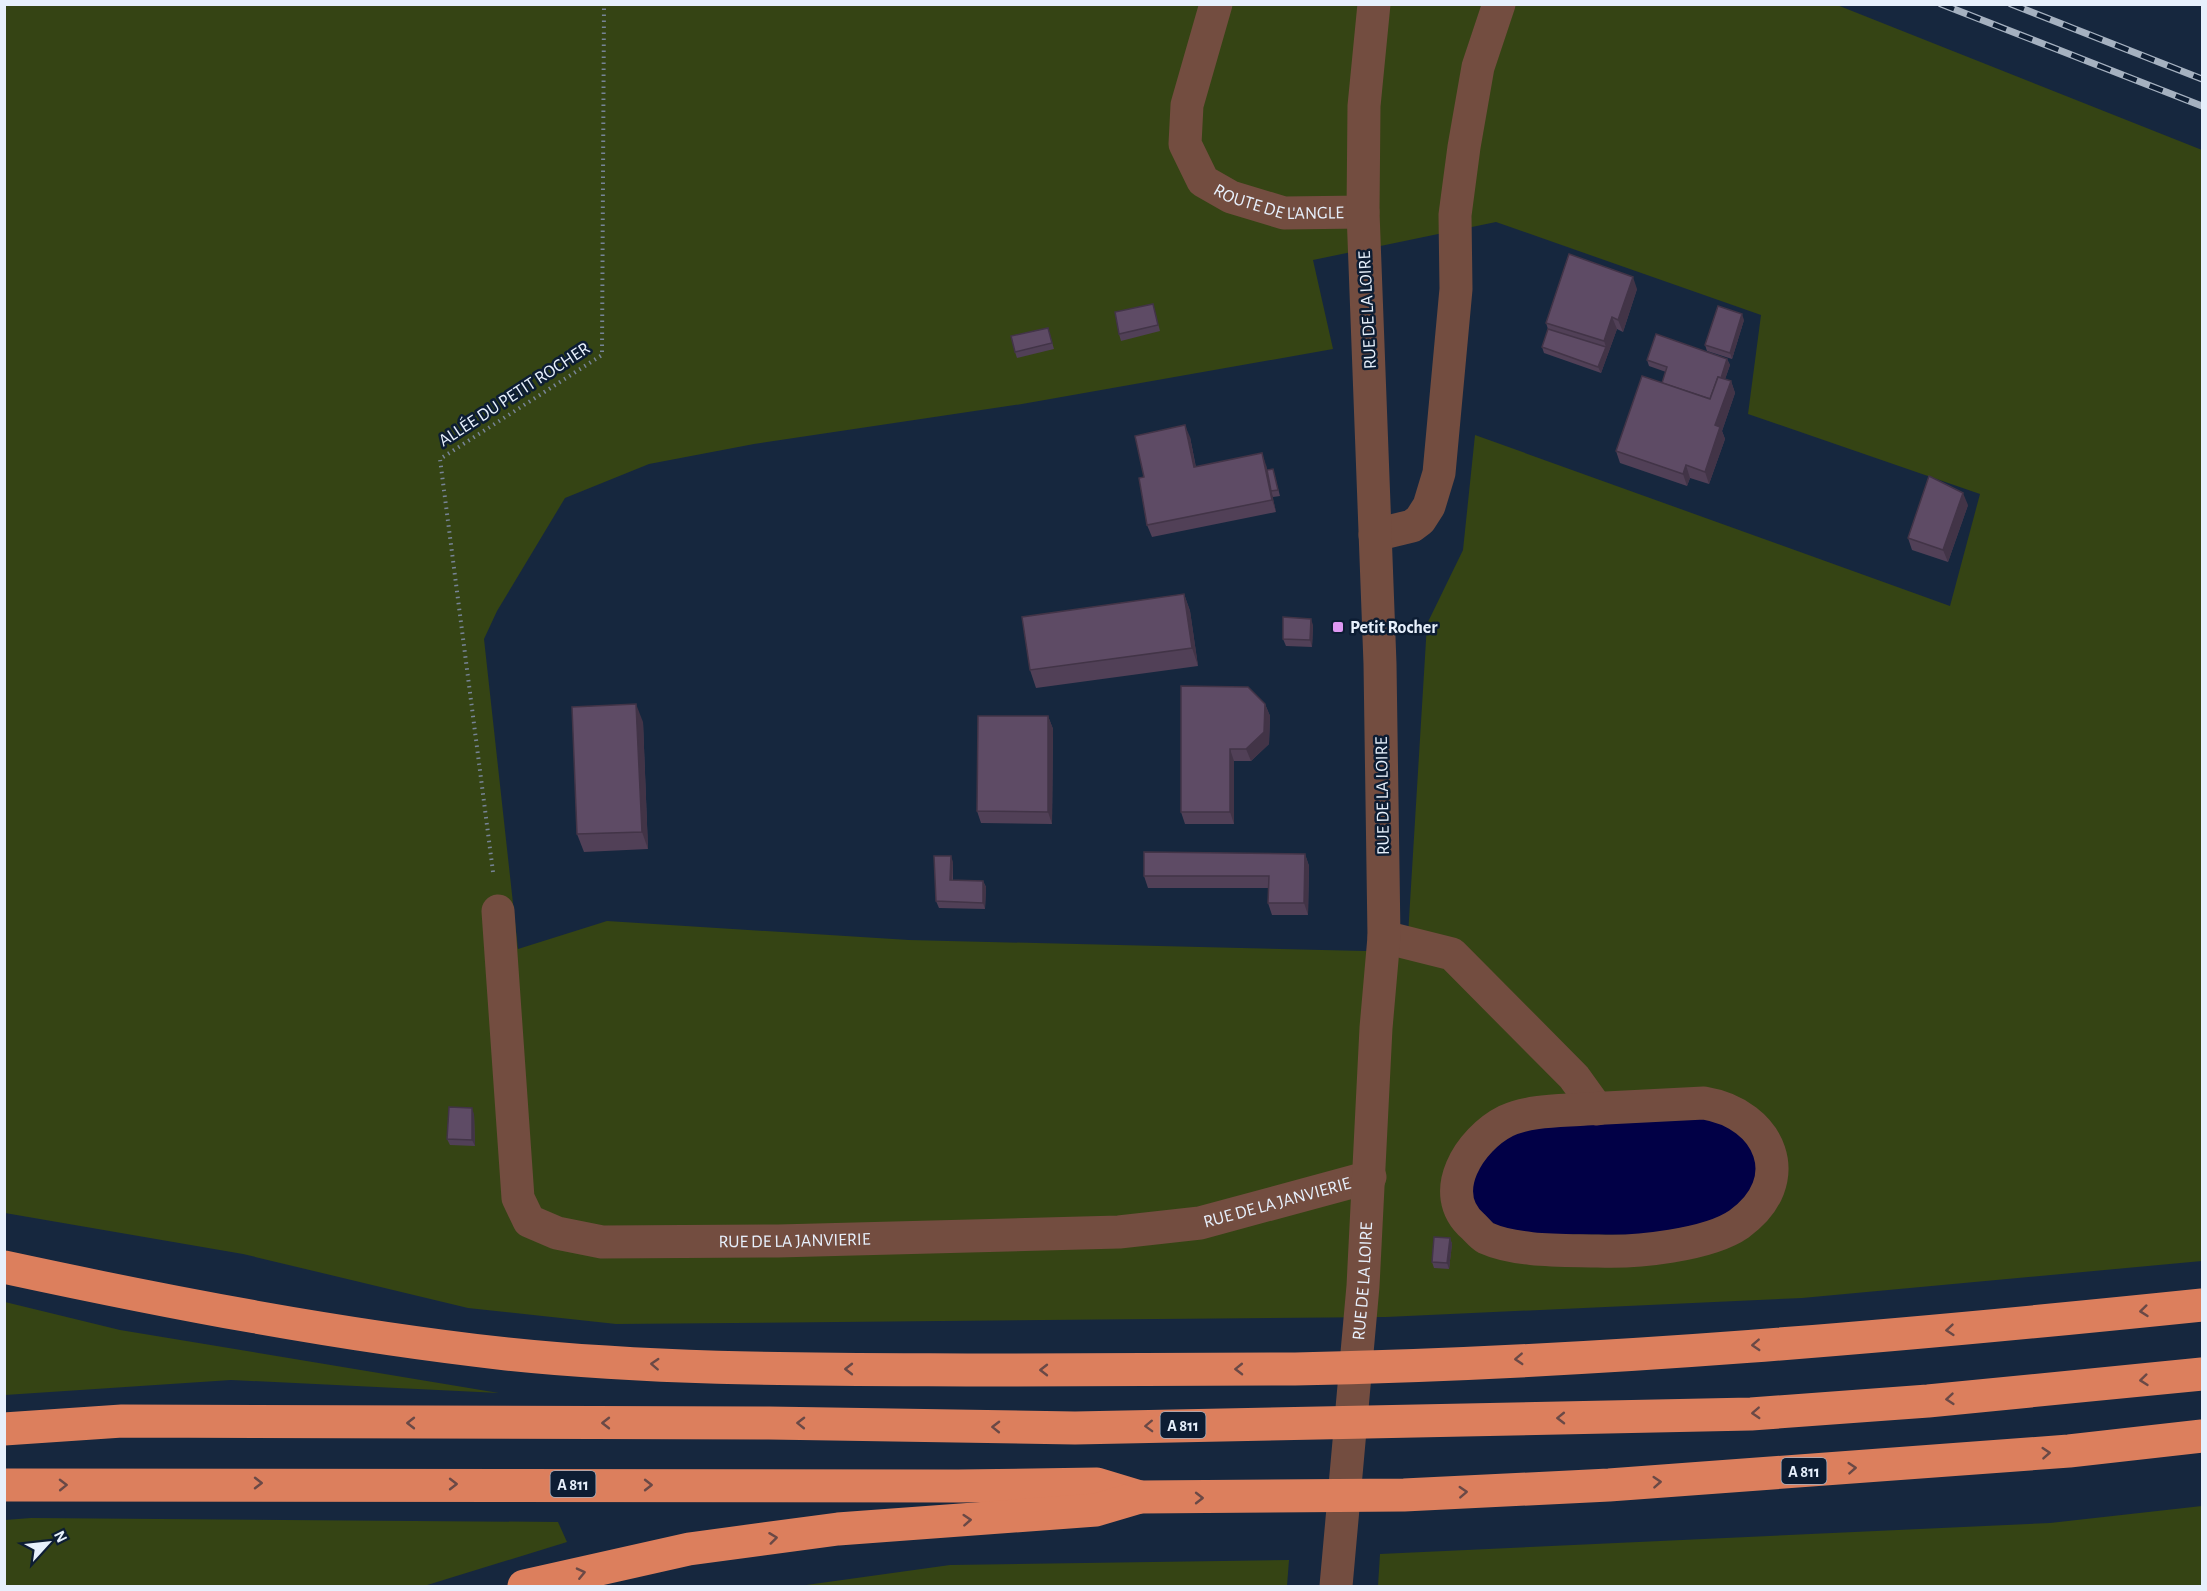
<svg xmlns="http://www.w3.org/2000/svg" width="2207" height="1591" font-family="'Alegreya Sans',sans-serif">
<style>
.green{fill:#354414;fill-rule:evenodd}
.water{fill:#010046}
.lines{fill:none;stroke-linecap:round;stroke-linejoin:round}
.path{stroke:#778496;stroke-width:4;stroke-dasharray:1.5 4.5;stroke-linecap:butt}
.minor{stroke:#734d40;stroke-width:33}
.highway{stroke:#dc7f5d;stroke-width:33}
.rail-casing{stroke:#a5b1c0;stroke-width:7}
.rail{stroke:#0d1d33;stroke-width:4.5;stroke-dasharray:14;stroke-linecap:butt}
.wall{fill:#514057}
.shaded-wall{fill:#423447}
.building{fill:#5e4b65;stroke:#423447;stroke-width:1.5}
.oneway{stroke:#6a4946}
.poi-dot{fill:#de98f2;stroke:#0d1d33;stroke-width:2}
.labels{text-anchor:middle;stroke-width:5;stroke-linejoin:round;paint-order:stroke}
.shield{fill:#0d1d33;stroke:#a6b1c0;stroke-width:1.5}
.shield-label{font-size:16px;font-weight:bold;fill:#e7f0fc}
.street-label{font-size:18px;fill:#e7f0fc;stroke:#0d1d33}
.poi-label{font-size:18px;font-weight:bold;fill:#e7f0fc;stroke:#0d1d33;text-anchor:start}
</style>
<rect width="100%" height="100%" fill="#16273e"/>
<g class="green">
<path d="M 4,5 L 1837,5 L 2202,150 L 2202,1261 L 1802,1298 L 1386,1317 L 616,1324 L 468,1308 L 243,1254 L 5,1213 ZM 1496,222 L 1761,315 L 1748,414 L 1980,494 L 1950,606 L 1475,435 L 1463,550 L 1427,624 L 1407,952 L 909,940 L 607,921 L 518,949 L 484,639 L 497,611 L 565,498 L 649,464 L 754,444 L 1022,404 L 1333,349 L 1313,260 Z"/>
<polygon points="5,1302 120,1330 499,1393 231,1380 5,1395"/>
<polygon points="2202,1506 2202,1586 1378,1586 1380,1554 2050,1523"/>
<polygon points="31,1518 558,1522 567,1542 424,1586 5,1586 5,1520"/>
<polygon points="1289,1560 1287,1586 799,1586 950,1565"/>
</g>
<polygon class="water" points="1706,1116 1741,1130 1761,1167 1754,1186 1738,1207 1712,1222 1645,1235 1504,1234 1472,1209 1473,1167 1517,1127"/>
<g class="lines">
<polyline class="path" points="493,872 440,459 602,355 604,4"/>
<g class="minor">
<path id="s1" d="M 1216,4 L 1187,105 L 1185,144 L 1203,181 L 1231,197 L 1284,213 L 1363,212"/>
<polyline points="1375,535 1412,526 1420,520 1429,506 1439,473 1456,289 1455,215 1464,147 1478,67 1499,4"/>
<path id="s2" d="M 498,911 L 518,1198 L 529,1221 L 557,1233 L 602,1242 L 778,1241 L 1119,1232 L 1200,1223 L 1370,1177"/>
<polyline points="1384,937 1452,954 1574,1077 1597,1109"/>
<path d="M 1704,1103 C 1771,1114 1799,1181 1739,1224 C 1709,1245 1635,1253 1598,1251 C 1565,1250 1517,1252 1486,1238 C 1482,1236 1477,1230 1473,1226 C 1435,1193 1470,1139 1506,1121 C 1530,1110 1561,1111 1586,1109 C 1626,1107 1665,1105 1704,1103 Z"/>
<path id="s3" d="M 1336,1586 L 1363,1286 L 1376,1028 L 1384,937 L 1380,664 L 1363,212 L 1364,106 L 1374,4"/>
</g>
<g class="highway">
<path d="M 4,1267 C 171,1303 338,1335 507,1354 C 669,1371 833,1369 995,1370 C 1095,1370 1195,1370 1295,1369 C 1598,1363 1901,1336 2202,1305"/>
<polyline points="4,1429 122,1421 769,1423 1075,1428 1751,1414 1928,1401 2202,1374"/>
<polyline points="4,1485 958,1486 1097,1484 1140,1497"/>
<polyline points="524,1586 689,1549 838,1529 1096,1510 1140,1497 1404,1495 1609,1485 2069,1451 2202,1436"/>
</g>
<g class="rail-casing">
<g id="rail">
<polyline points="1941,4 2202,106"/>
<polyline points="2011,4 2202,79"/>
</g>
</g>
<use href="#rail" class="rail"/>
</g>
<g class="wall">
<polygon points="1637,289 1623,332 1617,329 1601,373 1544,353 1542,347 1548,329 1546,323"/>
<polygon points="1153,304 1160,331 1121,341 1119,334"/>
<polygon points="1744,320 1732,359 1707,351 1705,345"/>
<polygon points="1048,328 1054,349 1017,358 1015,352"/>
<polygon points="1727,359 1730,365 1725,379 1731,381 1735,393 1722,431 1725,439 1709,484 1690,478 1687,486 1620,463 1616,451 1662,383 1666,372 1649,366 1647,360"/>
<polygon points="1190,437 1196,467 1266,465 1267,470 1273,469 1280,496 1273,497 1272,495 1276,512 1152,537 1147,525 1144,477"/>
<polygon points="1968,505 1948,562 1912,550 1908,538"/>
<polygon points="1184,594 1190,611 1198,666 1036,688 1030,670"/>
<polygon points="1313,625 1312,647 1286,646 1283,639"/>
<polygon points="1265,704 1270,716 1269,744 1251,761 1234,761 1234,824 1185,824 1181,812"/>
<polygon points="1048,716 1053,729 1052,824 981,823 977,811"/>
<polygon points="643,722 648,849 584,852 577,834"/>
<polygon points="1305,854 1309,866 1308,915 1272,915 1268,903 1268,888 1148,888 1144,876"/>
<polygon points="953,862 953,880 983,881 986,887 985,909 939,908 936,901"/>
<polygon points="474,1114 475,1146 450,1145 447,1139"/>
<polygon points="1450,1238 1452,1244 1449,1269 1434,1268 1432,1262"/>
</g>
<g class="shaded-wall">
<polygon points="1633,277 1637,289 1623,332 1618,320"/>
<polygon points="1742,314 1744,320 1732,359 1730,353"/>
<polygon points="1612,317 1617,329 1601,373 1598,367 1606,347 1604,341"/>
<polygon points="1727,359 1730,365 1714,411 1712,405"/>
<polygon points="1731,381 1735,393 1722,431 1725,439 1709,484 1705,472 1715,425"/>
<polygon points="1185,425 1190,437 1198,479 1194,467"/>
<polygon points="1262,453 1266,465 1276,512 1272,500"/>
<polygon points="1686,465 1690,478 1687,486 1683,474"/>
<polygon points="1963,493 1968,505 1948,562 1943,550"/>
<polygon points="1184,594 1190,611 1198,666 1192,648"/>
<polygon points="1311,619 1313,625 1312,647 1310,640"/>
<polygon points="636,704 643,722 648,849 642,832"/>
<polygon points="1265,704 1270,716 1269,744 1251,761 1246,749"/>
<polygon points="1048,716 1053,729 1052,824 1048,812"/>
<polygon points="1230,749 1234,761 1234,824 1230,812"/>
<polygon points="1305,854 1309,866 1308,915 1304,903"/>
<polygon points="951,856 953,862 952,886 950,880"/>
<polygon points="983,881 986,887 985,909 983,903"/>
<polygon points="472,1108 474,1114 475,1146 472,1140"/>
<polygon points="1450,1238 1452,1244 1449,1269 1447,1263"/>
</g>
<g class="building">
<polygon points="1569,254 1633,277 1618,320 1612,317 1604,341 1546,323"/>
<polygon points="1153,304 1158,325 1119,334 1115,312"/>
<polygon points="1718,306 1742,314 1730,353 1705,345"/>
<polygon points="1048,328 1052,343 1015,352 1011,336"/>
<polygon points="1548,329 1606,347 1598,367 1542,347"/>
<polygon points="1656,334 1727,359 1721,378 1718,377 1710,399 1662,383 1667,367 1647,360"/>
<polygon points="1642,376 1710,399 1718,377 1731,381 1715,425 1720,427 1705,472 1686,465 1683,474 1616,451"/>
<polygon points="1185,425 1194,467 1262,453 1272,500 1147,525 1139,478 1144,477 1135,436"/>
<polygon points="1273,469 1278,490 1271,491 1267,470"/>
<polygon points="1929,476 1963,493 1943,550 1908,538"/>
<polygon points="1184,594 1192,648 1030,670 1022,617"/>
<polygon points="1283,617 1311,619 1310,640 1283,639"/>
<polygon points="1181,686 1248,687 1265,704 1264,732 1246,749 1230,749 1230,812 1181,812"/>
<polygon points="636,704 642,832 577,834 572,707"/>
<polygon points="978,716 1048,716 1048,812 977,811"/>
<polygon points="1144,852 1305,854 1304,903 1268,903 1269,876 1144,876"/>
<polygon points="934,856 951,856 950,880 983,881 983,903 936,901"/>
<polygon points="449,1107 472,1108 472,1140 447,1139"/>
<polygon points="1434,1237 1450,1238 1447,1263 1432,1262"/>
</g>
<defs><path id="oneway-chevron" d="M-2-3.5L2.5 0L-2 3.5" fill="none" stroke-width="1.6" stroke-linecap="round" stroke-linejoin="round" transform="scale(1.5)"/></defs>
<g class="oneway">
<use href="#oneway-chevron" transform="translate(2144 1311) rotate(174)"/>
<use href="#oneway-chevron" transform="translate(1950 1330) rotate(175)"/>
<use href="#oneway-chevron" transform="translate(1756 1345) rotate(177)"/>
<use href="#oneway-chevron" transform="translate(1519 1359) rotate(177)"/>
<use href="#oneway-chevron" transform="translate(655 1364) rotate(-177)"/>
<use href="#oneway-chevron" transform="translate(849 1369) rotate(-180)"/>
<use href="#oneway-chevron" transform="translate(1239 1369) rotate(179)"/>
<use href="#oneway-chevron" transform="translate(1044 1370) rotate(-180)"/>
<use href="#oneway-chevron" transform="translate(2144 1380) rotate(174)"/>
<use href="#oneway-chevron" transform="translate(1950 1399) rotate(175)"/>
<use href="#oneway-chevron" transform="translate(1756 1413) rotate(177)"/>
<use href="#oneway-chevron" transform="translate(1561 1418) rotate(179)"/>
<use href="#oneway-chevron" transform="translate(411 1423) rotate(-180)"/>
<use href="#oneway-chevron" transform="translate(606 1423) rotate(180)"/>
<use href="#oneway-chevron" transform="translate(801 1423) rotate(-179)"/>
<use href="#oneway-chevron" transform="translate(1149 1426) rotate(178)"/>
<use href="#oneway-chevron" transform="translate(996 1427) rotate(-179)"/>
<use href="#oneway-chevron" transform="translate(2046 1453) rotate(-4)"/>
<use href="#oneway-chevron" transform="translate(1852 1468) rotate(-4)"/>
<use href="#oneway-chevron" transform="translate(1657 1482) rotate(-4)"/>
<use href="#oneway-chevron" transform="translate(258 1483)"/>
<use href="#oneway-chevron" transform="translate(453 1484)"/>
<use href="#oneway-chevron" transform="translate(63 1485) rotate(-1)"/>
<use href="#oneway-chevron" transform="translate(648 1485)"/>
<use href="#oneway-chevron" transform="translate(1463 1492) rotate(-3)"/>
<use href="#oneway-chevron" transform="translate(1199 1498)"/>
<use href="#oneway-chevron" transform="translate(967 1520) rotate(-4)"/>
<use href="#oneway-chevron" transform="translate(773 1538) rotate(-7)"/>
<use href="#oneway-chevron" transform="translate(581 1573) rotate(-13)"/>
</g>
<rect class="poi-dot" x="1332" y="621" width="12" height="12" rx="3"/>
<g class="labels">
<g class="shield">
<rect x="1160.5" y="1412" width="45" height="26" rx="4.5"/>
<rect x="1781.5" y="1458" width="45" height="26" rx="4.5"/>
<rect x="550.5" y="1471" width="45" height="26" rx="4.5"/>
</g>
<g class="shield-label">
<text x="1183" y="1431">A 811</text>
<text x="1804" y="1477">A 811</text>
<text x="573" y="1490">A 811</text>
</g>
<g class="street-label">
<text dy="6" stroke="none"><textPath href="#s1" startOffset="266">ROUTE DE L'ANGLE</textPath></text>
<text transform="translate(1367 310) rotate(-93)" y="6">RUE DE LA LOIRE</text>
<text transform="translate(514 394) rotate(-33)" y="6">ALLÉE DU PETIT ROCHER</text>
<text transform="translate(1382 796) rotate(-91)" y="6">RUE DE LA LOIRE</text>
<text dy="6" stroke="none"><textPath href="#s2" startOffset="1068">RUE DE LA JANVIERIE</textPath></text>
<text dy="6" stroke="none"><textPath href="#s2" startOffset="582">RUE DE LA JANVIERIE</textPath></text>
<text dy="6" stroke="none"><textPath href="#s3" startOffset="306">RUE DE LA LOIRE</textPath></text>
</g>
<g class="poi-label">
<text x="1350" y="633">Petit Rocher</text>
</g>
</g>
<rect width="2207" height="1591" fill="none" stroke="#e7f0fc" stroke-width="12"/>
<g transform="translate(48 1543) rotate(63)" stroke="#0d1d33" stroke-width="4.5" paint-order="stroke">
<path d="M0-4.5L10 22L0 15L-10 22Z" fill="#e7f0fc"/>
<text y="-9" font-size="16" font-weight="bold" text-anchor="middle" fill="#e7f0fc">N</text>
</g>
</svg>
